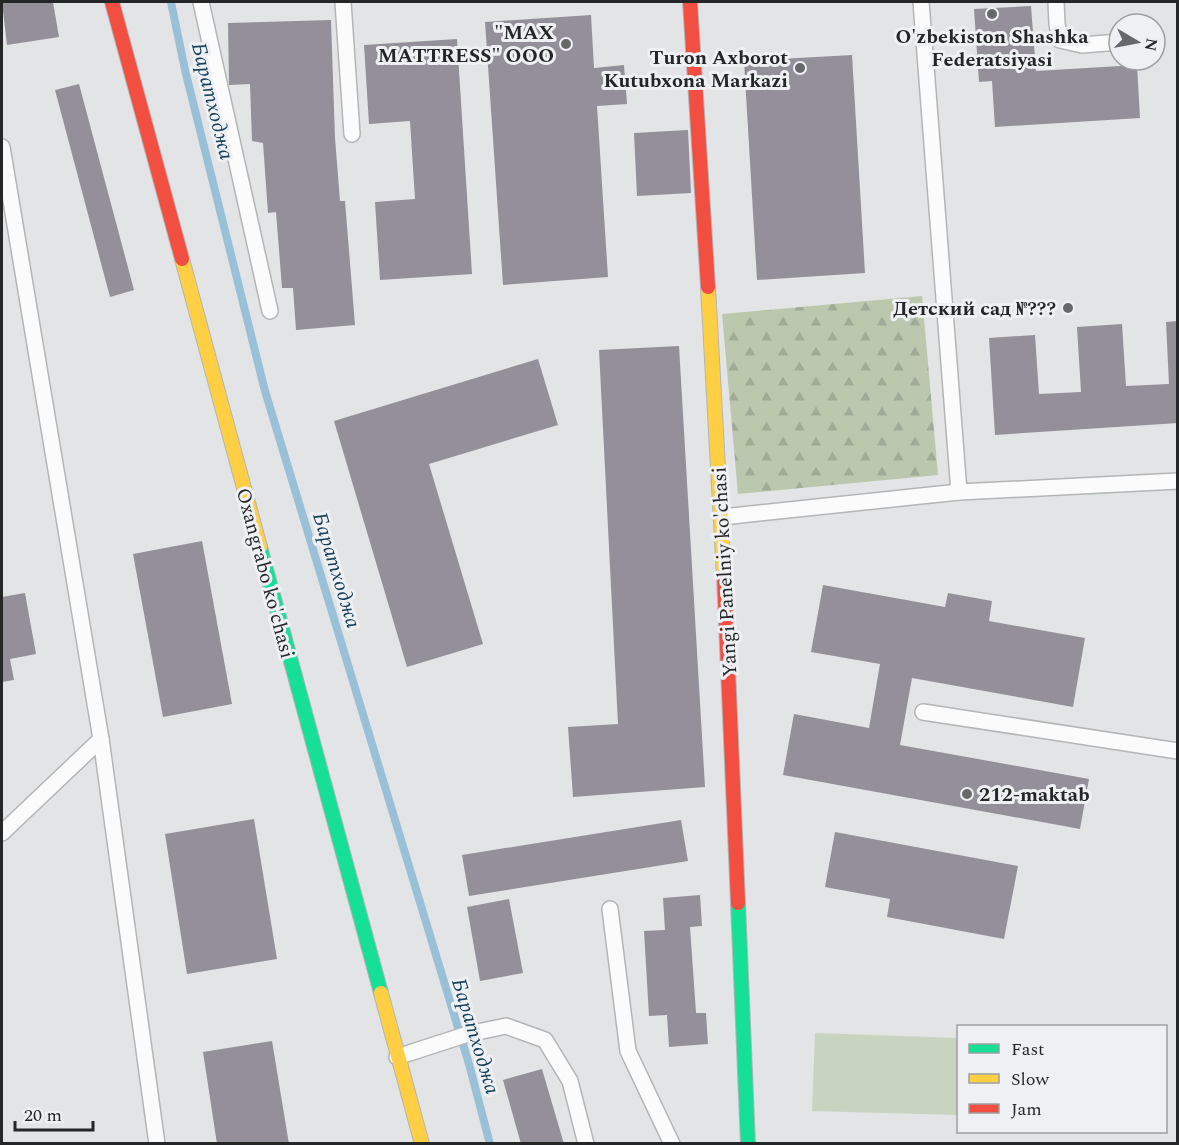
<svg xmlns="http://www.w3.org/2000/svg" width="1179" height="1145" font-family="Spectral,serif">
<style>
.green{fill:#c8d3c0}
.forest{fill:url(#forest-firs)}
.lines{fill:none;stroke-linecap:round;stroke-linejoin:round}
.stream{stroke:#9ac0d7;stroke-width:8}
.building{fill:#93909a}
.lane-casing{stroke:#b3b5b6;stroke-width:18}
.fast-casing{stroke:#b3b5b6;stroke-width:16}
.slow-casing{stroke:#b3b5b6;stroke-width:16}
.jam-casing{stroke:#b3b5b6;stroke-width:16}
.lane{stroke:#fbfbfb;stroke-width:15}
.fast{stroke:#16e098;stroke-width:14}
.slow{stroke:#ffcf43;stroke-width:14}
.jam{stroke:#f24e42;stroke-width:14}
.poi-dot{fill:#67686a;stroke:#eef0f4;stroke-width:2}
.labels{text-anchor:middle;stroke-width:6;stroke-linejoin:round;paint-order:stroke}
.poi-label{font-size:20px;font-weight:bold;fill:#252627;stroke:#eef0f4;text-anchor:end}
.street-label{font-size:20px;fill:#252627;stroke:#eef0f4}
.water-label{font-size:21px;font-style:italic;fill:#164159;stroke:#eef0f4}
</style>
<defs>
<pattern id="forest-firs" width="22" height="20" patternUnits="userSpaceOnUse" patternTransform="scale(1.5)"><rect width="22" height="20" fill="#bbc8ae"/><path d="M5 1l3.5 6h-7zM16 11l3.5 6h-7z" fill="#a1ac96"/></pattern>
</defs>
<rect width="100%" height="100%" fill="#e2e4e6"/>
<polygon class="green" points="815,1033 958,1038 958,1115 812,1111"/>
<polygon class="forest" points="922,296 938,475 738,494 722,314"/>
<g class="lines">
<polyline class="stream" points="171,2 185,70 265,391 469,1064 490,1144"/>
</g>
<g class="building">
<polygon points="2,2 53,2 59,37 7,45"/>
<polygon points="1031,6 1036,71 1137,65 1140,118 995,127 992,81 979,82 974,9"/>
<polygon points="591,15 594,68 624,65 627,104 597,106 608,277 503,285 485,22"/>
<polygon points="331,20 335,138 340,201 345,201 355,325 296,330 293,288 282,288 276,212 268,213 263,143 252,141 250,84 229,85 228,23"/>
<polygon points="457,39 472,274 380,280 375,202 415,199 410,121 369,124 364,45"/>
<polygon points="852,55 865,273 757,280 744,61"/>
<polygon points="79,84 134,290 110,297 55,90"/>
<polygon points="688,130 691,193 637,196 634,133"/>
<polygon points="1178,321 1178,423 995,435 989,338 1035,335 1039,394 1081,392 1077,327 1122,324 1126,386 1169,384 1166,322"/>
<polygon points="679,346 705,787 573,797 568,727 618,724 599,350"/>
<polygon points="538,359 558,425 429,464 483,644 407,667 334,421"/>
<polygon points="202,541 232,704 163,717 133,554"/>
<polygon points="823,585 945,607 948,593 992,601 989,621 1085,638 1073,707 912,678 900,745 1089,779 1080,829 783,775 794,714 869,728 880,664 811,652"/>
<polygon points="25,593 36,654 10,659 14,680 2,682 2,597"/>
<polygon points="254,819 277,959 187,974 165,834"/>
<polygon points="681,820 688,861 469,896 462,855"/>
<polygon points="835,832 1018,866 1004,939 887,917 890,899 825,887"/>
<polygon points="700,895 702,926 690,927 696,1013 706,1013 708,1044 669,1047 667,1015 649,1016 644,931 665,930 663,898"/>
<polygon points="509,899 523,973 480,981 467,907"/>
<polygon points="272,1041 289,1144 217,1144 203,1052"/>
<polygon points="542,1069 564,1144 521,1144 503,1080"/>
</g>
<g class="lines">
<g class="lane-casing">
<g id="lane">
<polyline points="201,2 270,311"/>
<polyline points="343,2 352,134"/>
<polyline points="921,2 959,492 1178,481"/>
<polyline points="1056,2 1057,24 1060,40 1082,45 1119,42"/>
<polyline points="2,147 101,739 157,1144"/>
<polyline points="722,517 959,492"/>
<polyline points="923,712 1178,751"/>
<polyline points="2,833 101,739"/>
<polyline points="610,909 628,1051 672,1144"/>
<polyline points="397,1057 468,1034 506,1026 545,1040 570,1081 586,1144"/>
</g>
</g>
<g class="fast-casing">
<g id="fast">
<polyline points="260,547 381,993"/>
<polyline points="738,903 748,1144"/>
</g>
</g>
<g class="slow-casing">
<g id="slow">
<polyline points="182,259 260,547"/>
<polyline points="708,287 724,576"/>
<polyline points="381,993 422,1144"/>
</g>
</g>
<g class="jam-casing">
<g id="jam">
<polyline points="112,2 182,259"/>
<polyline points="690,2 708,287"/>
<polyline points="724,576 738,903"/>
</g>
</g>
<use href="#lane" class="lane"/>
<use href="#fast" class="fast"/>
<use href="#slow" class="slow"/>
<use href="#jam" class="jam"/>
</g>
<g class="poi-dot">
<circle cx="992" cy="14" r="6"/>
<circle cx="566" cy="44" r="6"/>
<circle cx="800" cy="68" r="6"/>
<circle cx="1068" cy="308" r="6"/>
<circle cx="967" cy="794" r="6"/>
</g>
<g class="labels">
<g class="poi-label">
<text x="554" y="39">"MAX<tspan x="554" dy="23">MATTRESS" ООО</tspan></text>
<text x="992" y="43" text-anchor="middle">O'zbekiston Shashka<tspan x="992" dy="23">Federatsiyasi</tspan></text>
<text x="788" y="64">Turon Axborot<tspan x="788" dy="23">Kutubxona Markazi</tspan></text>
<text x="1056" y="315">Детский сад №???</text>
<text x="979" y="801" text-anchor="start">212-maktab</text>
</g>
<g class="street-label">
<text transform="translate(724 572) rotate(-93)" y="7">Yangi Panelniy ko'chasi</text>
<text transform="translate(266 573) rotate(75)" y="7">Oxangrabo ko'chasi</text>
</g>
<g class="water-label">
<text transform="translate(213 101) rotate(76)" y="7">Баратходжа</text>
<text transform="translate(337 570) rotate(73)" y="7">Баратходжа</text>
<text transform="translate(476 1036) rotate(73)" y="7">Баратходжа</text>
</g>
</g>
<rect width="1179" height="1145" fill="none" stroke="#252627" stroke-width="6"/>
<rect x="957" y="1025" width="210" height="108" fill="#eef0f4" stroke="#9e9fa2" stroke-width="1.5"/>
<rect x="969" y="1044" width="30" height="9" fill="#16e098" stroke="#9e9fa2" stroke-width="1.5"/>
<text x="1011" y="1055" font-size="18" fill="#252627">Fast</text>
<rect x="969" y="1074" width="30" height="9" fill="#ffcf43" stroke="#9e9fa2" stroke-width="1.5"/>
<text x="1011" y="1085" font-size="18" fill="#252627">Slow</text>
<rect x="969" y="1104" width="30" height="9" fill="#f24e42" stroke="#9e9fa2" stroke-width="1.5"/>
<text x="1011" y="1115" font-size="18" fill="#252627">Jam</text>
<g transform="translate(1137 42) rotate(100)"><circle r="28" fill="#eef0f4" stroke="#9e9fa2" stroke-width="1.5"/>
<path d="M0-4.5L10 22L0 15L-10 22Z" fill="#67686a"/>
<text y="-9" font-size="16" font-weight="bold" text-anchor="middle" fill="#252627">N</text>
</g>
<path d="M15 1121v9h78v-9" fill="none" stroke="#252627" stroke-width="3"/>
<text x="24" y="1121" font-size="18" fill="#252627" stroke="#eef0f4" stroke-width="4.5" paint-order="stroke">20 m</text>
</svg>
